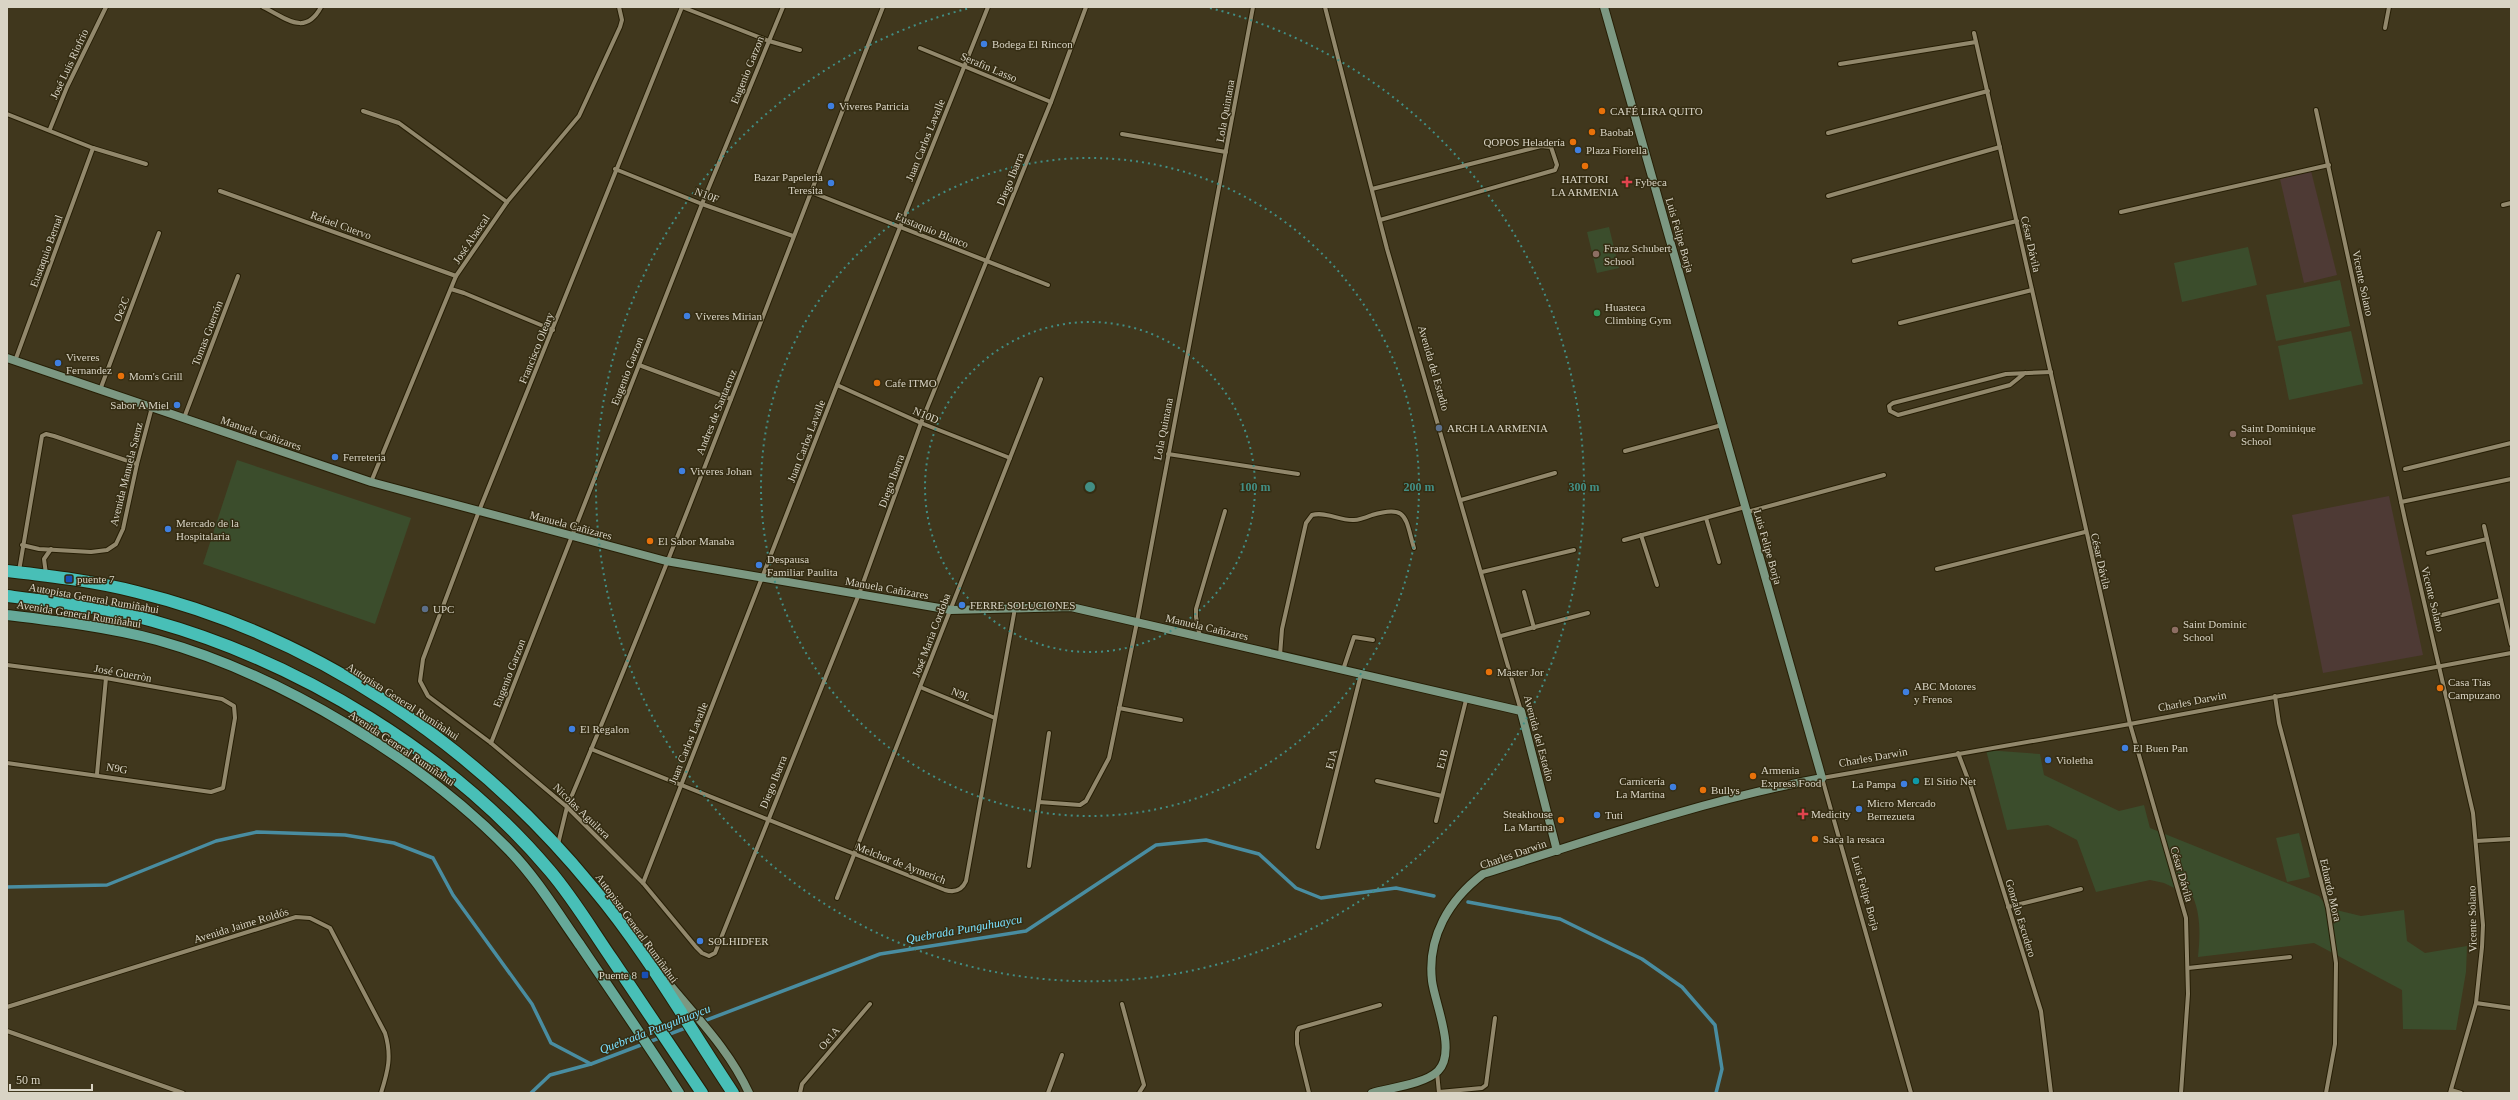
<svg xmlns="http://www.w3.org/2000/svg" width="2518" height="1100" font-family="Georgia,serif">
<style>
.commercial{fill:#4e3a35}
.green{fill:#3b4d2c}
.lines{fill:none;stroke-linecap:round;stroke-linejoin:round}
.stream{stroke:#498da1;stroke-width:3.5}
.street-casing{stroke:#261e05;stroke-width:6}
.secondary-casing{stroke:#261e05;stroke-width:10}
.primary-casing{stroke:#261e05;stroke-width:12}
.highway-casing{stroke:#261e05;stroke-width:14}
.street{stroke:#92886c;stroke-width:4}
.secondary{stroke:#7c9882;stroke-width:8}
.primary{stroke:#66a999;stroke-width:10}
.highway{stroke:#48bfb7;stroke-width:12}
.ring{fill:none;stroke:#428e84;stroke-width:2;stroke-dasharray:2 4}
.shop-dot{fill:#3f7fe0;stroke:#352d13;stroke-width:1.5}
.food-dot{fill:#e8710a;stroke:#352d13;stroke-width:1.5}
.health-dot{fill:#e0444e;stroke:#352d13;stroke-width:1.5}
.education-dot{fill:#8d6e63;stroke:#352d13;stroke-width:1.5}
.leisure-dot{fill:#2e9e5b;stroke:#352d13;stroke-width:1.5}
.service-dot{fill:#5c6f8a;stroke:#352d13;stroke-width:1.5}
.transit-dot{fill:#1a4fb4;stroke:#352d13;stroke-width:1.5}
.culture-dot{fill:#0f9aa8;stroke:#352d13;stroke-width:1.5}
.labels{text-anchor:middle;stroke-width:3;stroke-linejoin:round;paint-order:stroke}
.poi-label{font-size:11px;fill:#d9d4c5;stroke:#352d13;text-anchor:start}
.street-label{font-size:11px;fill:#d9d4c5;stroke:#352d13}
.water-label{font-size:12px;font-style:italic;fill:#79e0ff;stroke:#352d13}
.centre{fill:#428e84;stroke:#352d13;stroke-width:2}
.ring-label{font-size:12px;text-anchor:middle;font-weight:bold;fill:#428e84;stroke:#352d13;stroke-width:3;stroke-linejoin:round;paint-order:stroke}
</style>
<rect width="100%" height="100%" fill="#40371d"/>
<g class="commercial">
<polygon points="2311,171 2337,275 2304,283 2280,179"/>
<polygon points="2389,496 2423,655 2323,673 2292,515"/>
</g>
<g class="green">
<polygon points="1609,227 1619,268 1597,273 1587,232"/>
<polygon points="2248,247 2257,285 2182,302 2174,263"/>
<polygon points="2340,280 2350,326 2276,341 2266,295"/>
<polygon points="2351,331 2363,384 2289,400 2278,346"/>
<polygon points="237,460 411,518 375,624 203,564"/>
<path d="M 1986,750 L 2040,754 L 2044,775 L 2119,811 L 2144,805 L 2150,828 L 2319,896 L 2328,908 L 2361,916 L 2404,910 L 2407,941 L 2425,953 L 2467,946 L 2466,972 L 2456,1030 L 2403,1029 L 2402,990 L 2314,943 L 2198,957 C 2200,937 2201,916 2193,897 L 2164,883 L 2150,880 L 2096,892 L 2077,840 L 2048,825 L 2007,830 Z"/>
<polygon points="2299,833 2310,877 2287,882 2276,838"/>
</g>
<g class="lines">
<g class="stream">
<polyline points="7,887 107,885 216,841 257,832 345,835 394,843 433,858 453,895 532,1004 551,1043 591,1064"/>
<polyline points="1468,902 1560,919 1642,959 1682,987 1715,1025 1722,1069 1716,1093"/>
<polyline points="531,1093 550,1075 591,1064 880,954 1026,931 1156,845 1206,840 1259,854 1296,888 1321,898 1396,888 1434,896"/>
</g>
<g class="street-casing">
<g id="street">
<path d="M 263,7 C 286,18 305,37 321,7"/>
<polyline points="682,7 479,511 423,659 420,681 428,696 491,743 567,807 643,883 696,947 702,953 709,956 715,953 859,594 921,423 1051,102 1086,7"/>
<polyline points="682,7 769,41 800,50"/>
<polyline points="1325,7 1387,249 1521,711"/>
<polyline points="2385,28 2389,7"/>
<polyline points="1974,33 2130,724 2186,918 2188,994 2181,1093"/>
<polyline points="920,48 1051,102"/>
<polyline points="1840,64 1976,42"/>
<polyline points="2316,110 2405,520 2473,813 2483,925 2482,947 2476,1003 2450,1093"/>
<polyline points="363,111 399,123 507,202"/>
<polyline points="7,114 93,148 146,164"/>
<polyline points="50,129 67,87 106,7"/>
<polyline points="1828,133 1988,91"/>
<polyline points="1122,134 1226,152"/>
<polyline points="615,169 702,204 793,236"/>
<polyline points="1372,189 1541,146 1551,147 1557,165 1555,170 1380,220"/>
<polyline points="220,191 456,276"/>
<polyline points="811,192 1048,285"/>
<polyline points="1828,196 2000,147"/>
<polyline points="2503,205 2511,203"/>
<polyline points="2121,212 2329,165"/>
<polyline points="1854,261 2017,221"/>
<polyline points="451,289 464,293 553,330"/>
<polyline points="1900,323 2032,290"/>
<polyline points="15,361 93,148"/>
<polyline points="639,365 731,399"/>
<polyline points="2025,373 2010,385 1898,415 1890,411 1889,406 1893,403 2006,374 2051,372"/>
<polyline points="837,385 921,423 1010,458"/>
<polyline points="100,390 159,233"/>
<polyline points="184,418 238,276"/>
<polyline points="1625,451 1722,425"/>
<polyline points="1168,454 1298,474"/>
<polyline points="2405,469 2511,443"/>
<polyline points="371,482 456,276 507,202 579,116 620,27 622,20 619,7"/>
<polyline points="1461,500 1555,473"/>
<polyline points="2401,502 2511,479"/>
<polyline points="1747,512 1884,475"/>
<polyline points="1706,518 1719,562"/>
<polyline points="2484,526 2511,644"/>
<polyline points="1641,535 1657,585"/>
<polyline points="1624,540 1745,507"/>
<polyline points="22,545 39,549 91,552 107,550 116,544 123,529 137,464 152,407"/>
<polyline points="2428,553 2487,539"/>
<polyline points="1937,569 2085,532"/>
<polyline points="19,571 42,436 46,434 54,436 137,464"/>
<polyline points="1482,572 1574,550"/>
<polyline points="46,574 44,559 51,549"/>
<polyline points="1524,592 1534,628"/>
<polyline points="2442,615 2501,600"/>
<polyline points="1501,636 1588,613"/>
<polyline points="1200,637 1196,617 1196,609 1225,511"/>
<path d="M 1280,655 L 1282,629 L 1306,523 L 1312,515 C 1326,511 1340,521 1354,520 C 1360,520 1367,517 1372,515 C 1408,504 1405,518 1414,548"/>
<polyline points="7,665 106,678 222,699 234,706 235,718 223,788 211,792 7,763"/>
<polyline points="1343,670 1354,637 1373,640"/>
<polyline points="920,687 995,718"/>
<polyline points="2275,696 2279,723 2328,908 2336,963 2335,1044 2326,1093"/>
<polyline points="1119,708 1181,720"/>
<polyline points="491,743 702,204 783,7"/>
<path d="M 591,749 L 945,890 C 955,893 962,890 966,881 L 1015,608"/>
<polyline points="1958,753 1971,787 2041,1011 2051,1093"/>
<polyline points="97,774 106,678"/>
<polyline points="1377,781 1442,796"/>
<polyline points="1039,802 1080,805 1086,801 1109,758 1137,622 1253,7"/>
<polyline points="1436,821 1466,700"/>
<polyline points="2476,841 2511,839"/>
<path d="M 558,844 L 567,807 C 679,543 778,274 883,7"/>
<polyline points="1318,847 1361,674"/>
<polyline points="1029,866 1049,733"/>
<polyline points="643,883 837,385 988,7"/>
<polyline points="837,898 1041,379"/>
<polyline points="2008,907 2081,889"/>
<polyline points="2188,968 2290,957"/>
<polyline points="2476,1003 2511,1008"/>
<polyline points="1122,1004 1144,1085 1139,1093"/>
<path d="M 7,1007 L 296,917 L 310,918 L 330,928 L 385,1033 C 392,1056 388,1071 381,1093"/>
<polyline points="7,1031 183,1093"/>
<polyline points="1437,1072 1439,1093"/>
<polyline points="2451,1090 2461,1093"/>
<polyline points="1439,1092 1482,1088 1486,1085 1495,1018"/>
<polyline points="800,1093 802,1084 870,1004"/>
<polyline points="1048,1093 1062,1055"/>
<polyline points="1309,1093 1297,1044 1297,1032 1299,1028 1380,1005"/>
<polyline points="1911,1093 1822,778 2130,724 2511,653"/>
</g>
</g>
<g class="secondary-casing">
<g id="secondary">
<polyline points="7,358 371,482 666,561 951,610 1071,607 1521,711 1557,851"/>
<path d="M 666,980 C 696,1017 729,1049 749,1093"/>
<path d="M 1372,1093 C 1389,1088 1425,1084 1438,1071 C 1457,1052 1435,1004 1432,981 C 1427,937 1449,900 1483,874 C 1596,838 1705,800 1822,778 L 1604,7"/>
</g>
</g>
<g class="primary-casing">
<path id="primary" d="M 7,615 C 57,621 108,627 157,640 C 279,674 422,760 510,851 C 537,879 558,914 580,945 C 613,994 647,1043 679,1093"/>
</g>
<g class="highway-casing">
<g id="highway">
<path d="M 7,571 C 50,576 94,581 137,592 C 316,636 477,746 593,888 C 646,951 687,1024 733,1093"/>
<path d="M 7,596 C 55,602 106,608 153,621 C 300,662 451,754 550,871 C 573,898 592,930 612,959 C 642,1004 672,1048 702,1093"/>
</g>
</g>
<use href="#street" class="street"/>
<use href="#secondary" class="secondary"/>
<use href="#primary" class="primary"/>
<use href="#highway" class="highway"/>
</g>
<g class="ring">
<circle cx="1090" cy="487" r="165"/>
<circle cx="1090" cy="487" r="329"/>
<path d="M1210 8A494 494 0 1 1 970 8"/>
</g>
<g class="shop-dot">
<circle cx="984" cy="44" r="4"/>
<circle cx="831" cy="106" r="4"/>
<circle cx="1578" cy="150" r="4"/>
<circle cx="831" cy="183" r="4"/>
<circle cx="687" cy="316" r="4"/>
<circle cx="58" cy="363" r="4"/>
<circle cx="177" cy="405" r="4"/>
<circle cx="335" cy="457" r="4"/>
<circle cx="682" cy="471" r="4"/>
<circle cx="168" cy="529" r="4"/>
<circle cx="759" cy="565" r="4"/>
<circle cx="962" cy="605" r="4"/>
<circle cx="1906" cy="692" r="4"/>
<circle cx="572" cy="729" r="4"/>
<circle cx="2125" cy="748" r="4"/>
<circle cx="2048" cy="760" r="4"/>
<circle cx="1904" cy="784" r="4"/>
<circle cx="1673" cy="787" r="4"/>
<circle cx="1859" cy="809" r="4"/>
<circle cx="1597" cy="815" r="4"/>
<circle cx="700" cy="941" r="4"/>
</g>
<g class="food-dot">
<circle cx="1602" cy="111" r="4"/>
<circle cx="1592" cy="132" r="4"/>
<circle cx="1573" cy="142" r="4"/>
<circle cx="1585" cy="166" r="4"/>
<circle cx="121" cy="376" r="4"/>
<circle cx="877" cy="383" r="4"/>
<circle cx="650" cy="541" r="4"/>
<circle cx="1489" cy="672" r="4"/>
<circle cx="2440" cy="688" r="4"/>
<circle cx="1753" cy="776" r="4"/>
<circle cx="1703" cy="790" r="4"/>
<circle cx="1561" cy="820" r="4"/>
<circle cx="1815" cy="839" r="4"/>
</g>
<g class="health-dot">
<path d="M1625 176h4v4h4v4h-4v4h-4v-4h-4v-4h4z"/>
<path d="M1801 808h4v4h4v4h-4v4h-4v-4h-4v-4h4z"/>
</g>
<g class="education-dot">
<circle cx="1596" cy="254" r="4"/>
<circle cx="2233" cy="434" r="4"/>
<circle cx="2175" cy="630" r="4"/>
</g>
<circle class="leisure-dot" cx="1597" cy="313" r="4"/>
<g class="service-dot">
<circle cx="1439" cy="428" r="4"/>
<circle cx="425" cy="609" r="4"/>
</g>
<g class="transit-dot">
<rect x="65" y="575" width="8" height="8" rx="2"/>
<rect x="641" y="971" width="8" height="8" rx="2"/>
</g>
<circle class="culture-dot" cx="1916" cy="781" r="4"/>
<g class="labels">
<g class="poi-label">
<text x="992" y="48">Bodega El Rincon</text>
<text x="839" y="110">Viveres Patricia</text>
<text x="1610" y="115">CAFÉ LIRA QUITO</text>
<text x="1600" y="136">Baobab</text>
<text x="1565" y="146" text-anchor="end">QOPOS Heladería</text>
<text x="1586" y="154">Plaza Fiorella</text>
<text x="823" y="181" text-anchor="end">Bazar Papeleria<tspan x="823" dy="13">Teresita</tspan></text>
<text x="1585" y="183" text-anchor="middle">HATTORI<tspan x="1585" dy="13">LA ARMENIA</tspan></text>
<text x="1635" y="186">Fybeca</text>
<text x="1604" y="252">Franz Schubert<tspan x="1604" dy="13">School</tspan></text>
<text x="1605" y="311">Huasteca<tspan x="1605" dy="13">Climbing Gym</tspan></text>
<text x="695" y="320">Víveres Mirian</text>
<text x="66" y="361">Viveres<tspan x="66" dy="13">Fernandez</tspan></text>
<text x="129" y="380">Mom's Grill</text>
<text x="885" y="387">Cafe ITMO</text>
<text x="169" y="409" text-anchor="end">Sabor A Miel</text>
<text x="1447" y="432">ARCH LA ARMENIA</text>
<text x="2241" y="432">Saint Dominique<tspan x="2241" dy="13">School</tspan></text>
<text x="343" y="461">Ferreteria</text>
<text x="690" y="475">Viveres Johan</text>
<text x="176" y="527">Mercado de la<tspan x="176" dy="13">Hospitalaria</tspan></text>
<text x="658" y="545">El Sabor Manaba</text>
<text x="767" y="563">Despausa<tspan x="767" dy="13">Familiar Paulita</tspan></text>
<text x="77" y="583">puente 7</text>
<text x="970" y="609">FERRE SOLUCIONES</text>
<text x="433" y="613">UPC</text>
<text x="2183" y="628">Saint Dominic<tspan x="2183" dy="13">School</tspan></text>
<text x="1497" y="676">Master Jor</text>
<text x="2448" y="686">Casa Tías<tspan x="2448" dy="13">Campuzano</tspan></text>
<text x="1914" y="690">ABC Motores<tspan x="1914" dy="13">y Frenos</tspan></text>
<text x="580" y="733">El Regalon</text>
<text x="2133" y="752">El Buen Pan</text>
<text x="2056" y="764">Violetha</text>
<text x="1761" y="774">Armenia<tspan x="1761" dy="13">Express Food</tspan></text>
<text x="1665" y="785" text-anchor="end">Carnicería<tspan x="1665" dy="13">La Martina</tspan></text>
<text x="1924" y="785">El Sitio Net</text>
<text x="1896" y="788" text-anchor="end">La Pampa</text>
<text x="1711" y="794">Bullys</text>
<text x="1867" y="807">Micro Mercado<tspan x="1867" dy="13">Berrezueta</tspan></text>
<text x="1553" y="818" text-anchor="end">Steakhouse<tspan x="1553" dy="13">La Martina</tspan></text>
<text x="1811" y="818">Medicity</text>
<text x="1605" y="819">Tuti</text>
<text x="1823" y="843">Saca la resaca</text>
<text x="708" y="945">SOLHIDFER</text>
<text x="637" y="979" text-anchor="end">Puente 8</text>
</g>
<g class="street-label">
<text transform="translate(69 64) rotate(-65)" y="4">José Luis Riofrio</text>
<text transform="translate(989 67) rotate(23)" y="4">Serafin Lasso</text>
<text transform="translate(747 70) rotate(-68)" y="4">Eugenio Garzon</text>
<text transform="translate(1225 111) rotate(-80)" y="4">Lola Quintana</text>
<text transform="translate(925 140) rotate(-68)" y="4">Juan Carlos Lavalle</text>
<text transform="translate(1010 179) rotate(-68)" y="4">Diego Ibarra</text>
<text transform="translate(707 195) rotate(21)" y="4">N10F</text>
<text transform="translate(341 225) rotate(20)" y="4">Rafael Cuervo</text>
<text transform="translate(932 230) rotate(22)" y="4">Eustaquio Blanco</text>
<text transform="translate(1680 235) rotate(74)" y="4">Luis Felipe Borja</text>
<text transform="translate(471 239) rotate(-56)" y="4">José Abascal</text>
<text transform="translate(2031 244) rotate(77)" y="4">César Dávila</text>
<text transform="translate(46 251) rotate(-70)" y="4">Eustaquio Bernal</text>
<text transform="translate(2363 283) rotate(78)" y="4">Vicente Solano</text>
<text transform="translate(121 309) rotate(-69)" y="4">Oe2C</text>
<text transform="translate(207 333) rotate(-69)" y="4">Tomas Guerrón</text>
<text transform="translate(536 348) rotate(-68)" y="4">Francisco Oleary</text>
<text transform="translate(1434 368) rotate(74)" y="4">Avenida del Estadio</text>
<text transform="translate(627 371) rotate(-69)" y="4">Eugenio Garzon</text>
<text transform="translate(716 412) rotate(-68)" y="4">Andres de Santacruz</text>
<text transform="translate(926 415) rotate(23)" y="4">N10D</text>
<text transform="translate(1163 429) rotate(-79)" y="4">Lola Quintana</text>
<text transform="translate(261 433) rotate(19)" y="4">Manuela Cañizares</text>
<text transform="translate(806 441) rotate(-69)" y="4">Juan Carlos Lavalle</text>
<text transform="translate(126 474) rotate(-76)" y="4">Avenida Manuela Saenz</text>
<text transform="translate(891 481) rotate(-70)" y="4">Diego Ibarra</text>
<text transform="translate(571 525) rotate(15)" y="4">Manuela Cañizares</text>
<text transform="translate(1768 547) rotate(74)" y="4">Luis Felipe Borja</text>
<text transform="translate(2101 561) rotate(77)" y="4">César Dávila</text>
<text transform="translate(887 588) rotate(10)" y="4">Manuela Cañizares</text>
<text transform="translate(94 598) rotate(10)" y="4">Autopista General Rumiñahui</text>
<text transform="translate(2433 599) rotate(76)" y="4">Vicente Solano</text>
<text transform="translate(79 614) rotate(9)" y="4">Avenida General Rumiñahui</text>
<text transform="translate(1207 627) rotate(13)" y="4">Manuela Cañizares</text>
<text transform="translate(931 635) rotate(-69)" y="4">José Maria Cordoba</text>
<text transform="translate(123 673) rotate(10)" y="4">José Guerròn</text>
<text transform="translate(509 673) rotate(-69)" y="4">Eugenio Garzon</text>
<text transform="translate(961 694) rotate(22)" y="4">N9L</text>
<text transform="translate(403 701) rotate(33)" y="4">Autopista General Rumiñahui</text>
<text transform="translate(2192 701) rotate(-11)" y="4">Charles Darwin</text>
<text transform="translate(1539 738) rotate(75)" y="4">Avenida del Estadio</text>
<text transform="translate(688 743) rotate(-68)" y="4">Juan Carlos Lavalle</text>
<text transform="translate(402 748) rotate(34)" y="4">Avenida General Rumiñahui</text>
<text transform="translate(1873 757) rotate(-10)" y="4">Charles Darwin</text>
<text transform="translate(1331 759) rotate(-76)" y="4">E1A</text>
<text transform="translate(1442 759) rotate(-76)" y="4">E1B</text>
<text transform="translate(117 768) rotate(9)" y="4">N9G</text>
<text transform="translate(773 782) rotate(-68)" y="4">Diego Ibarra</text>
<text transform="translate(582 811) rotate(44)" y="4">Nicolas Aguilera</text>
<text transform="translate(1513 854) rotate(-19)" y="4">Charles Darwin</text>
<text transform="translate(901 863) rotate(21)" y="4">Melchor de Aymerich</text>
<text transform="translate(2182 874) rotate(74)" y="4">César Dávila</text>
<text transform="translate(2331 890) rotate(77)" y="4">Eduardo Mora</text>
<text transform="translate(1866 893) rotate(74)" y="4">Luis Felipe Borja</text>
<text transform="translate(2021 918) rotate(73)" y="4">Gonzalo Escudero</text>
<text transform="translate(2472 919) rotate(-91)" y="4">Vicente Solano</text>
<text transform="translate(241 925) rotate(-17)" y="4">Avenida Jaime Roldós</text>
<text transform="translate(637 928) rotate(54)" y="4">Autopista General Rumiñahui</text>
<text transform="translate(829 1038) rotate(-50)" y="4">Oe1A</text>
</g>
<g class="water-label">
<text transform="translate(964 929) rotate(-10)" y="4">Quebrada Punguhuaycu</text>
<text transform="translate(655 1029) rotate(-21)" y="4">Quebrada Punguhuaycu</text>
</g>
</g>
<circle cx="1090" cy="487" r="6" class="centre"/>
<g class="ring-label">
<text x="1255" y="491">100 m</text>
<text x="1419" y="491">200 m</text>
<text x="1584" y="491">300 m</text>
</g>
<rect width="2518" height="1100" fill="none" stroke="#d9d4c5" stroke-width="16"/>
<path d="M10 1084v6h82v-6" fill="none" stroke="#d9d4c5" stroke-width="2"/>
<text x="16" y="1084" font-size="12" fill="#d9d4c5" stroke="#352d13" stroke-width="3" paint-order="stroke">50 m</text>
</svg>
